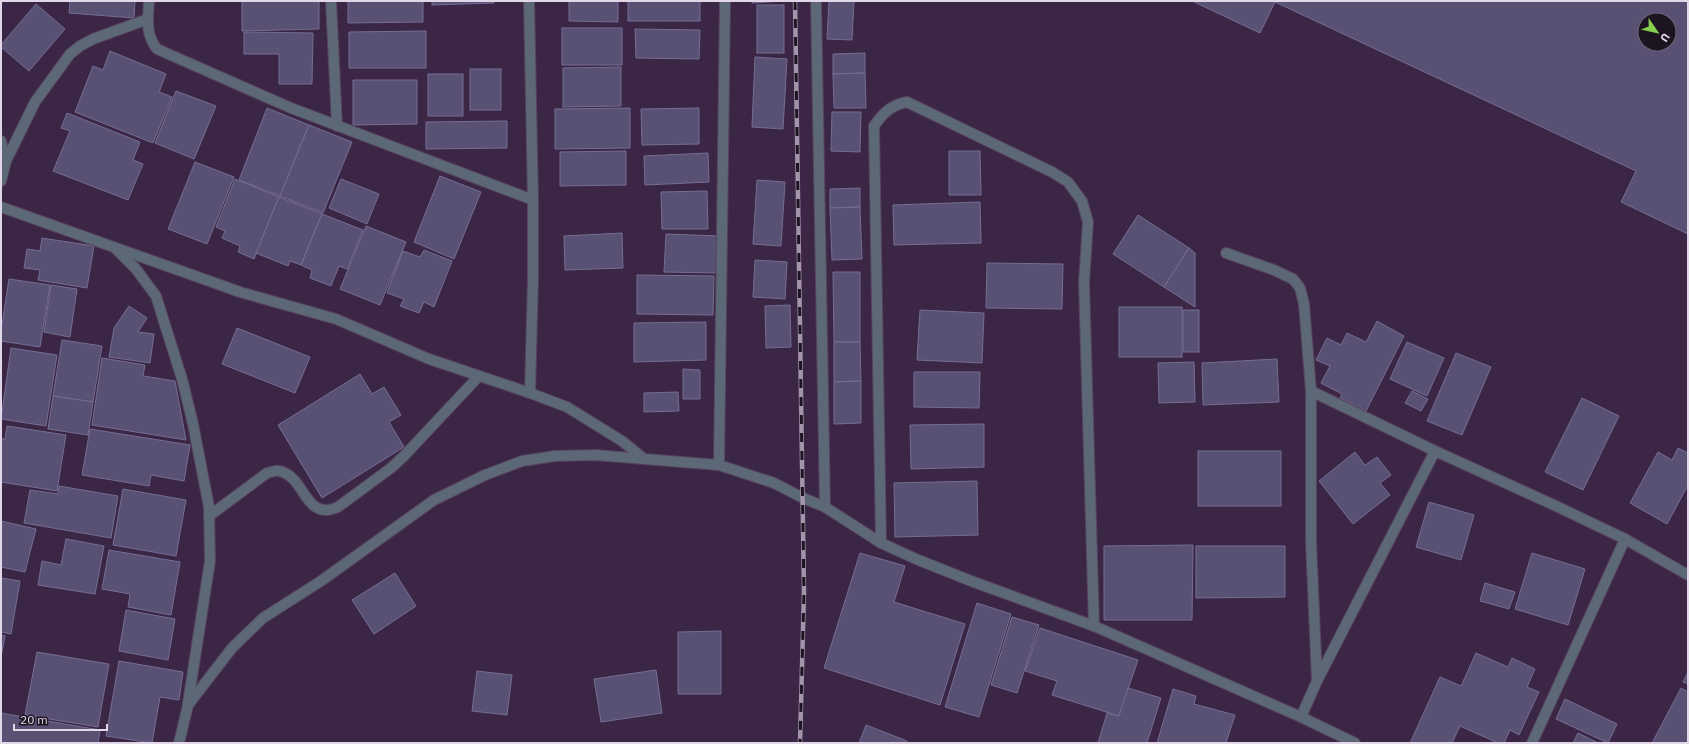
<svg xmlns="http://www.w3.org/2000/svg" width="1689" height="744" font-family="'IBM Plex Sans',sans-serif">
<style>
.building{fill:#585174;stroke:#756e93;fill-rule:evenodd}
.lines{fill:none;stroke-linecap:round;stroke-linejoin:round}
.minor-casing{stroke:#56435f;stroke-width:12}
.minor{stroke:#5d6876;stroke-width:10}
.rail-casing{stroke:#a394ab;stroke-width:4.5}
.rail{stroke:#1d1422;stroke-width:3;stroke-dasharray:9;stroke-linecap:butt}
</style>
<rect width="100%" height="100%" fill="#3b2745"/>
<g class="building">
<polygon points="70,1 135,1 134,18 69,13"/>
<polygon points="242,1 319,1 319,29 242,31"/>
<polygon points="348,1 423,1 423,22 348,23"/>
<polygon points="432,1 494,1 494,3 432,5"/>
<polygon points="569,1 618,1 618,22 569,21"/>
<rect x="628" y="1" width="72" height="20"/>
<polygon points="752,1 784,1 752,3"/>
<polygon points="829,1 854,1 852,40 827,39"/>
<path d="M 1192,1 L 1688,1 L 1688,234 L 1621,202 L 1636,171 L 1275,2 L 1260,33 ZM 1645,20 L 1669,20 L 1669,44 L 1645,44 Z"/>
<polygon points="36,4 65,29 29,71 1,47 1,45"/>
<rect x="757" y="5" width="27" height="48"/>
<rect x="562" y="28" width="60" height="37"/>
<polygon points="635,29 700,30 699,59 636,58"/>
<polygon points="426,31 426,68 349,68 349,32"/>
<polygon points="244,32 313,33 312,84 279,84 279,54 244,54"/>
<polygon points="110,51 166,74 159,92 172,97 153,143 75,112 93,66 103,70"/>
<polygon points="865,53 865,73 833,74 833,54"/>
<polygon points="755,57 787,59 783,129 752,127"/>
<polygon points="621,67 621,106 563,107 563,68"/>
<rect x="470" y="69" width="31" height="41"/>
<polygon points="865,73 866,108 834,108 833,74"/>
<rect x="428" y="74" width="35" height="42"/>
<polygon points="353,80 417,80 417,124 353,125"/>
<polygon points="176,91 216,106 194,159 155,143"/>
<polygon points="267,108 309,125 280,196 239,180"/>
<polygon points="630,108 630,148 555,149 555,109"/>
<polygon points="699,108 699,144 642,145 641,109"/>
<polygon points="832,112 861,112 860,152 831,151"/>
<polygon points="67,113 140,142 133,160 143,164 128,200 53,171 70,131 61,128"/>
<polygon points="507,121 507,148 426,149 426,122"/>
<polygon points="309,125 352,142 323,213 280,196"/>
<polygon points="626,151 626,185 560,186 560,152"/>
<polygon points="949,151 980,151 981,195 949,195"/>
<polygon points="708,153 709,182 645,185 644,156"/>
<polygon points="195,162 234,177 207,244 168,229"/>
<polygon points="440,176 481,192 454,259 414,242"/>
<polygon points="235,179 279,197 254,259 238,252 240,246 222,238 225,231 216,227"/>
<polygon points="341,179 379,194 367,224 329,208"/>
<polygon points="757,180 785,182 781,246 753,244"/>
<polygon points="860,188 860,207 830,208 830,189"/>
<polygon points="707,191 708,229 662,229 661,192"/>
<polygon points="279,197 322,214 301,265 290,261 288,266 256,253"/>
<polygon points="980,202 981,243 894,245 893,205"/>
<polygon points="860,207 862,259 832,260 830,208"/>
<polygon points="322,214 363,230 347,269 339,266 331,286 310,278 312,270 301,265"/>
<polygon points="1138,215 1189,248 1164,287 1113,254"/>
<polygon points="366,226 406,242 380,305 340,289"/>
<polygon points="622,233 623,268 565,270 564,236"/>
<polygon points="666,234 719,236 718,273 664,272"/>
<polygon points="42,238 94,246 87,288 38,280 40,270 24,268 27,249 40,251"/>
<polygon points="1189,248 1195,253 1195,307 1164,287"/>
<polygon points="424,250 452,261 434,307 424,302 419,313 400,306 404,299 387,293 403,251 420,257"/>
<polygon points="755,260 787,262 785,299 753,297"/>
<polygon points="987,263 1063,264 1062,309 986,308"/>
<polygon points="833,272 860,272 860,342 834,342"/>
<polygon points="637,275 714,276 713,315 637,314"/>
<polygon points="9,279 50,285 40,347 1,341 1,331"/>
<polygon points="51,285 77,289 70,337 44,332"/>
<polygon points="790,305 791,347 766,348 765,306"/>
<polygon points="129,306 147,318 138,332 154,334 150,363 109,357 114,328"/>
<rect x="1119" y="307" width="63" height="50"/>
<polygon points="920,310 984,313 982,363 917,360"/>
<rect x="1183" y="310" width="16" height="42"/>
<polygon points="1377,321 1404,336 1366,411 1340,398 1342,394 1321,383 1330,366 1316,360 1327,338 1341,345 1347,333 1366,342"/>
<polygon points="706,322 706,360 634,362 634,323"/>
<polygon points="237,328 310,357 295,393 222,364"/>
<polygon points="62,340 102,346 93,402 53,396"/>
<polygon points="834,342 860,342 861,381 834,382"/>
<polygon points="1407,342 1444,358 1427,396 1390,379"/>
<polygon points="11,348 57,355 46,426 1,419"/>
<polygon points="1456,353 1491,367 1462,435 1427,421"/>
<polygon points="102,358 145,365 143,376 175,381 186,440 92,425"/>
<polygon points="1277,359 1279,402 1203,405 1202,363"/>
<polygon points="1194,362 1195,402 1159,403 1158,363"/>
<polygon points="683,369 700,370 700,399 683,399"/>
<polygon points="914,372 980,372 979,408 914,407"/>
<polygon points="360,374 372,394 384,387 401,415 389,422 404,447 322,498 278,425"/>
<polygon points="861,381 861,423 834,424 834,382"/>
<polygon points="1412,391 1428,399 1421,411 1405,403"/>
<polygon points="678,392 679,411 644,412 644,393"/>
<polygon points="53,396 93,402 88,435 48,429"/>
<polygon points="1582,398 1619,416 1583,490 1545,472"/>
<polygon points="984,424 984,467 911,469 910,425"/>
<polygon points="7,426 66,435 57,491 1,482 1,439 5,439"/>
<polygon points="90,429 190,445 184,481 151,475 149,486 82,475"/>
<polygon points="1678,448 1688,453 1688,485 1667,524 1630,503 1658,452 1672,460"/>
<rect x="1198" y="451" width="83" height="55"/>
<polygon points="1355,452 1365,465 1377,457 1391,475 1380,483 1390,495 1353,524 1319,481"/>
<polygon points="977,481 978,535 895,537 894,483"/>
<polygon points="59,486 118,496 111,538 24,523 30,490 58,494"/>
<polygon points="123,489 186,500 176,556 113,545"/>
<polygon points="1429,502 1474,515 1461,560 1416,547"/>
<polygon points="1,521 36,529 25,572 1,567"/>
<polygon points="66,539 104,546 95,594 38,585 42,561 61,565"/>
<polygon points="1193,545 1192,620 1104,620 1104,546"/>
<polygon points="1196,546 1285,546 1285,597 1196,598"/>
<polygon points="109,550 180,562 171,615 128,607 130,594 102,589"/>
<polygon points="860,553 905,566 894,602 965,624 940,705 824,668"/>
<polygon points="1532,553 1585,569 1568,625 1515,609"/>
<polygon points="395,573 416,606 374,634 352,600"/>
<polygon points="1,578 20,581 11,634 1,632"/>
<polygon points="1485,583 1515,592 1509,609 1480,601"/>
<polygon points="977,603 1011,614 979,717 945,707"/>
<polygon points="126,610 175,619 168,660 119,651"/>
<polygon points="1012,617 1039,625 1017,693 991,685"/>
<polygon points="1040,628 1138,660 1119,716 1052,695 1057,681 1025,671"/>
<polygon points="721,631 721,694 678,694 678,632"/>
<polygon points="1,635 5,636 1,657"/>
<polygon points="37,652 109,664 98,727 25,715"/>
<polygon points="1476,653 1508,667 1512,658 1535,669 1527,687 1539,692 1519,735 1510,730 1504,743 1498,743 1460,726 1452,743 1410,743 1440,677 1461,686"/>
<polygon points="119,661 183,672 179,700 160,697 152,743 106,736"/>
<polygon points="656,670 662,713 601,722 594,679"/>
<polygon points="477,671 512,675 507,715 472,711"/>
<polygon points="1688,672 1688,684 1683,682"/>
<polygon points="1128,688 1161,698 1147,743 1098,743 1107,713 1119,716"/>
<polygon points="1681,688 1688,692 1688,743 1652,743"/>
<polygon points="1173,689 1196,696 1194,704 1235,715 1226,743 1157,743"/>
<polygon points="1565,699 1617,724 1608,743 1556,719"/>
<polygon points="1,713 100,730 98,743 1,743"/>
<polygon points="866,725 907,741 906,743 859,743"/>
<polygon points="1578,733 1598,743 1573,743"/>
</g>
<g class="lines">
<g class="minor-casing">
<g id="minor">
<path d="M 149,1 C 148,19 145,34 157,49 L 291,108 L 533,200 L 533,278 L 530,393"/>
<polyline points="331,1 337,126"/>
<polyline points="529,1 533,200"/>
<polyline points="816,1 825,507"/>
<polyline points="1,141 6,161 1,181"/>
<polyline points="6,161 35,102 70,54 80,46 93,39 148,19"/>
<polyline points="1,207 240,292 336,319 429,359 530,393 567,407 622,441 644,459"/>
<polyline points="116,249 136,269 156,296 182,379 193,424 209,507 210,561 188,703"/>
<polyline points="1226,253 1274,270 1293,279 1300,288 1304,304 1311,391 1311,542 1317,681"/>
<polyline points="1311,391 1435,451 1556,506 1625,539 1688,575"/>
<polyline points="719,465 725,1"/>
<path d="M 209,516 L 267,473 C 271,472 276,470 279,471 C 306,476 304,522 338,507 L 391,468 L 404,456 L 479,376"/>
<path d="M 881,543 L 874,126 C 883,113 891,105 907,102 L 1052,172 L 1068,182 L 1082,201 L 1088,222 L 1084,282 L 1094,626"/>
<polyline points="1301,717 1317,681 1435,451"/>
<polyline points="179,743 188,705 232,648 263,618 321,581 434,500 485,475 522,461 555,456 595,455 719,465 774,483 803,498 825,507 881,543 916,559 971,581 1094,626 1301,717 1355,743"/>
<polyline points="1532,743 1625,539"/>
</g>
</g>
<use href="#minor" class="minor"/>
<g class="rail-casing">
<polyline id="rail" points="795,1 804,592 800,743"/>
</g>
<use href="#rail" class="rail"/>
</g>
<rect width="1689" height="744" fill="none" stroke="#e2d6e9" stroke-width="4"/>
<g transform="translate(1657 32) rotate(124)"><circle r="19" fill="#1d1422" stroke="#6c6272"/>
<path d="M0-3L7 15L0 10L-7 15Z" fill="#86cf4c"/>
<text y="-6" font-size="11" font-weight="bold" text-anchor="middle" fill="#e2d6e9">U</text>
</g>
<path d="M14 724v6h93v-6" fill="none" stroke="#e2d6e9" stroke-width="2"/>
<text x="20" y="724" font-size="12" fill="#e2d6e9" stroke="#1d1422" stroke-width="3" paint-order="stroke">20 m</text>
</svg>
